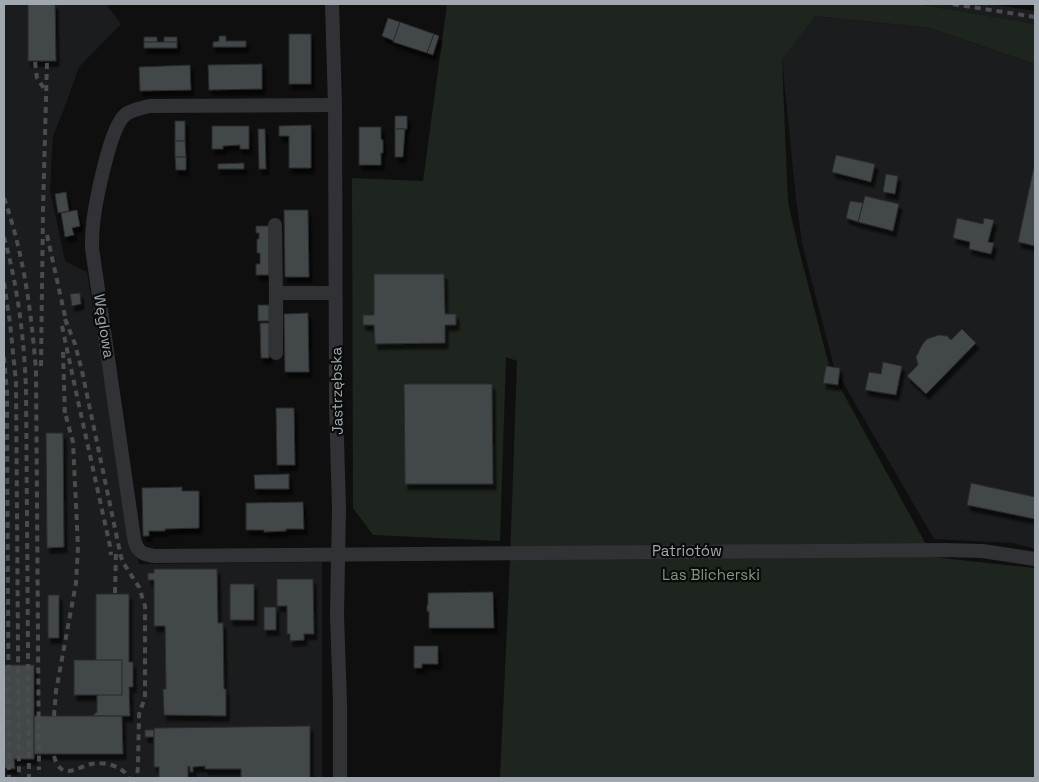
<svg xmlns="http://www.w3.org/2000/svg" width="1039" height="782" font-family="'Space Grotesk',sans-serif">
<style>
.built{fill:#1b1c1d}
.green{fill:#1e241e}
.building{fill:#434648;stroke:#2a2a2c;filter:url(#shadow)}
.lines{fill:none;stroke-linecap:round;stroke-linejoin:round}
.minor{stroke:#313235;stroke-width:14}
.rail{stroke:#4a4c50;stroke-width:4;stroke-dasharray:6 5;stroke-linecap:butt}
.labels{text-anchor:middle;stroke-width:4.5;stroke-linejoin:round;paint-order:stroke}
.street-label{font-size:15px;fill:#a2a8af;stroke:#0a0b0b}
.park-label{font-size:15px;fill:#7e987b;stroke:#0a0b0b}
</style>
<defs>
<filter id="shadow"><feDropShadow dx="3" dy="5.5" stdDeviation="1" flood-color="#0009"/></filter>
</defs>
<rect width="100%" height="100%" fill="#0f0f10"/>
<g class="built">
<polygon points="4,4 106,4 121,24 79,67 66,104 53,136 50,190 65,261 87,272 127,520 139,564 322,562 322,778 4,778"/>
<polygon points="917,4 989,4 1035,11 1035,24"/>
<polygon points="814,16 930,28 1035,64 1035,549 1013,543 934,539 834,367 802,243 796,199 782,60"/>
</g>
<polygon class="green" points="447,4 917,4 1035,24 1035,64 930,28 815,16 782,60 788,202 798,246 830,369 933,557 1035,568 1035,778 500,778 510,560 517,361 506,357 500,541 373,535 353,508 352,178 423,181"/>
<g class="building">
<polygon points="28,4 55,4 56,61 28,61"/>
<polygon points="388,18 400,22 394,41 382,36"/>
<polygon points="400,22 434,34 427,53 393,42"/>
<rect x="289" y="34" width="22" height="50"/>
<polygon points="434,34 439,36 433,55 427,53"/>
<polygon points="219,36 226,36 226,41 246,41 246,47 213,47 213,42 219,41"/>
<rect x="144" y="37" width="13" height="5"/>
<rect x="164" y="37" width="13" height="5"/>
<rect x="144" y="42" width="33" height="6"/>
<polygon points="262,64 262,89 209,90 208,65"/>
<polygon points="190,65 191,90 140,91 139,67"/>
<rect x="395" y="116" width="12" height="13"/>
<rect x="175" y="121" width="10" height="20"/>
<polygon points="311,125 311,168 289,168 289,136 279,136 279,126"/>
<polygon points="212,126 249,126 249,149 240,149 240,145 223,146 223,149 212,149"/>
<polygon points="359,127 381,127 381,139 383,140 383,153 381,153 381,165 359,165"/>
<polygon points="258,129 265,129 266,169 259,169"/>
<polygon points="395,129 405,129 403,157 395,157"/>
<polygon points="175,141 185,141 186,157 175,157"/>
<polygon points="836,155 875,164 871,182 832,172"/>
<polygon points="175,157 186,157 186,170 176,170"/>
<polygon points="1035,162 1035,246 1018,242"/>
<polygon points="244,163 244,169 218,169 218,164"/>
<polygon points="886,174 898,176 895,194 883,192"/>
<polygon points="66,192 69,211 58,213 55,194"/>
<polygon points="865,196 899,204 893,231 858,222"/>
<polygon points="850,201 863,203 858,222 846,218"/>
<polygon points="77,210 80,226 72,228 74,235 65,237 61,213"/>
<polygon points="284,210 308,210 309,277 285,277"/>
<polygon points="957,218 983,224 984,218 994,220 988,242 994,243 991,254 969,249 970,242 953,238"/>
<polygon points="256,226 269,226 269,275 256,275 256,264 260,264 260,253 257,253 257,239 259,239 259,233 256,233"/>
<polygon points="374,274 444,274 445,314 456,314 456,325 445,325 445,343 375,344 374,325 363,325 363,315 374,315"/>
<polygon points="80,293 81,304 72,306 70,294"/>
<rect x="258" y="305" width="11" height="16"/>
<polygon points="308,313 309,372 285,372 284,314"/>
<polygon points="260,323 269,323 269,358 261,358"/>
<polygon points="962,329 976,343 926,394 907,376 918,365 916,357 922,345 927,339 939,335 947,336 951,340"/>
<polygon points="883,362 902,366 896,395 865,390 869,372 881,374"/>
<polygon points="826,366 840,368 838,385 823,383"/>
<polygon points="404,384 492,384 493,484 405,484"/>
<polygon points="276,408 294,408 295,465 277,465"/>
<polygon points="46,433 63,433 64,547 47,548"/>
<polygon points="289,474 289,489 255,489 254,475"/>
<polygon points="971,483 1035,497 1035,519 967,505"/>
<polygon points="182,487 182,491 199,491 199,528 165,529 165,531 149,531 149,536 143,536 142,488"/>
<polygon points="303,502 304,529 286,529 286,531 264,532 264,530 246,530 246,503"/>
<polygon points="154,569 217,569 218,623 223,623 224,689 226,689 226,716 164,715 163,689 166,689 165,626 154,626 154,580 148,580 148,573 154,573"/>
<polygon points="277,579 313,579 314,634 304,634 304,640 290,641 290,634 287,634 287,606 277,606"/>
<rect x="230" y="584" width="24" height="36"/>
<polygon points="493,592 494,628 429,628 429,611 427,612 427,605 428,605 428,593"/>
<polygon points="96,594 129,594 129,662 133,662 133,687 129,687 130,716 93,716 93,715 97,712 97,686 88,686 88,675 96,675"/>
<rect x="48" y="595" width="11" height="43"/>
<rect x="264" y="607" width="12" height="23"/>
<polygon points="414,646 438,646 438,664 422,664 422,668 414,668"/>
<rect x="74" y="660" width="48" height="35"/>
<polygon points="4,665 34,665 34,759 14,759 15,769 4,768"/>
<polygon points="34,716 122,716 123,754 34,754"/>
<polygon points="310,726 310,778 241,778 241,769 205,769 205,766 193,767 193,772 190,772 190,767 188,766 188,778 159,778 159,767 154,767 154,728"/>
<rect x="145" y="730" width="9" height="7"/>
</g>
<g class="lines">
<g class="minor">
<polyline points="332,4 335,105 336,406 339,508 337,615 340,703 340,778"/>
<path d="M 335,105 L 150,106 C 142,108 132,109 125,115 C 110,127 95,204 93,225 C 92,233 92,241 92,248 L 134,538 C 137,551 141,554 154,556 L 945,550 L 982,551 L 1035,559"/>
<polyline points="275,225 276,293 335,293"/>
<polyline points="276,293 276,353"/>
</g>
<g class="rail">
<polyline points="953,4 1035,17"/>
<polyline points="35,62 37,78 43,87 45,92"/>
<path d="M 4,198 C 24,255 31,310 36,370 L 39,770"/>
<polyline points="47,235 67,325"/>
<path d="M 4,237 C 18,287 24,338 26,389 L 29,778"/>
<polyline points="4,283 10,323 16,382 19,778"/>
<path d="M 65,319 L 75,344 L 82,371 L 121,557 L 124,564 L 139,587 L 145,606 L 145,694 C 145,702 140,708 139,715 L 138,766 L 137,778"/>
<polyline points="62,326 78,401 110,546 111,555"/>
<polyline points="63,352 65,415"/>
<polyline points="4,357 7,392 7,418 9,778"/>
<polyline points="41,366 43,210 47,62"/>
<polyline points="115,593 116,550"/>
<polyline points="54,716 56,691 76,583 78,547 73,442 64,409"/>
<path d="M 54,756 C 61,781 76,768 91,764 C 104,761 123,766 129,778"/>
</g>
</g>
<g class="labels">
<g class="street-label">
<text transform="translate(104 326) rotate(81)" y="5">Węglowa</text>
<text transform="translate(337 391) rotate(-91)" y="5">Jastrzębska</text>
<text x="687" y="556">Patriotów</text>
</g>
<g class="park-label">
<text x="711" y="580">Las Blicherski</text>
</g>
</g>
<rect width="1039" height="782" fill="none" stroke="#a2a8af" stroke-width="10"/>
</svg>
